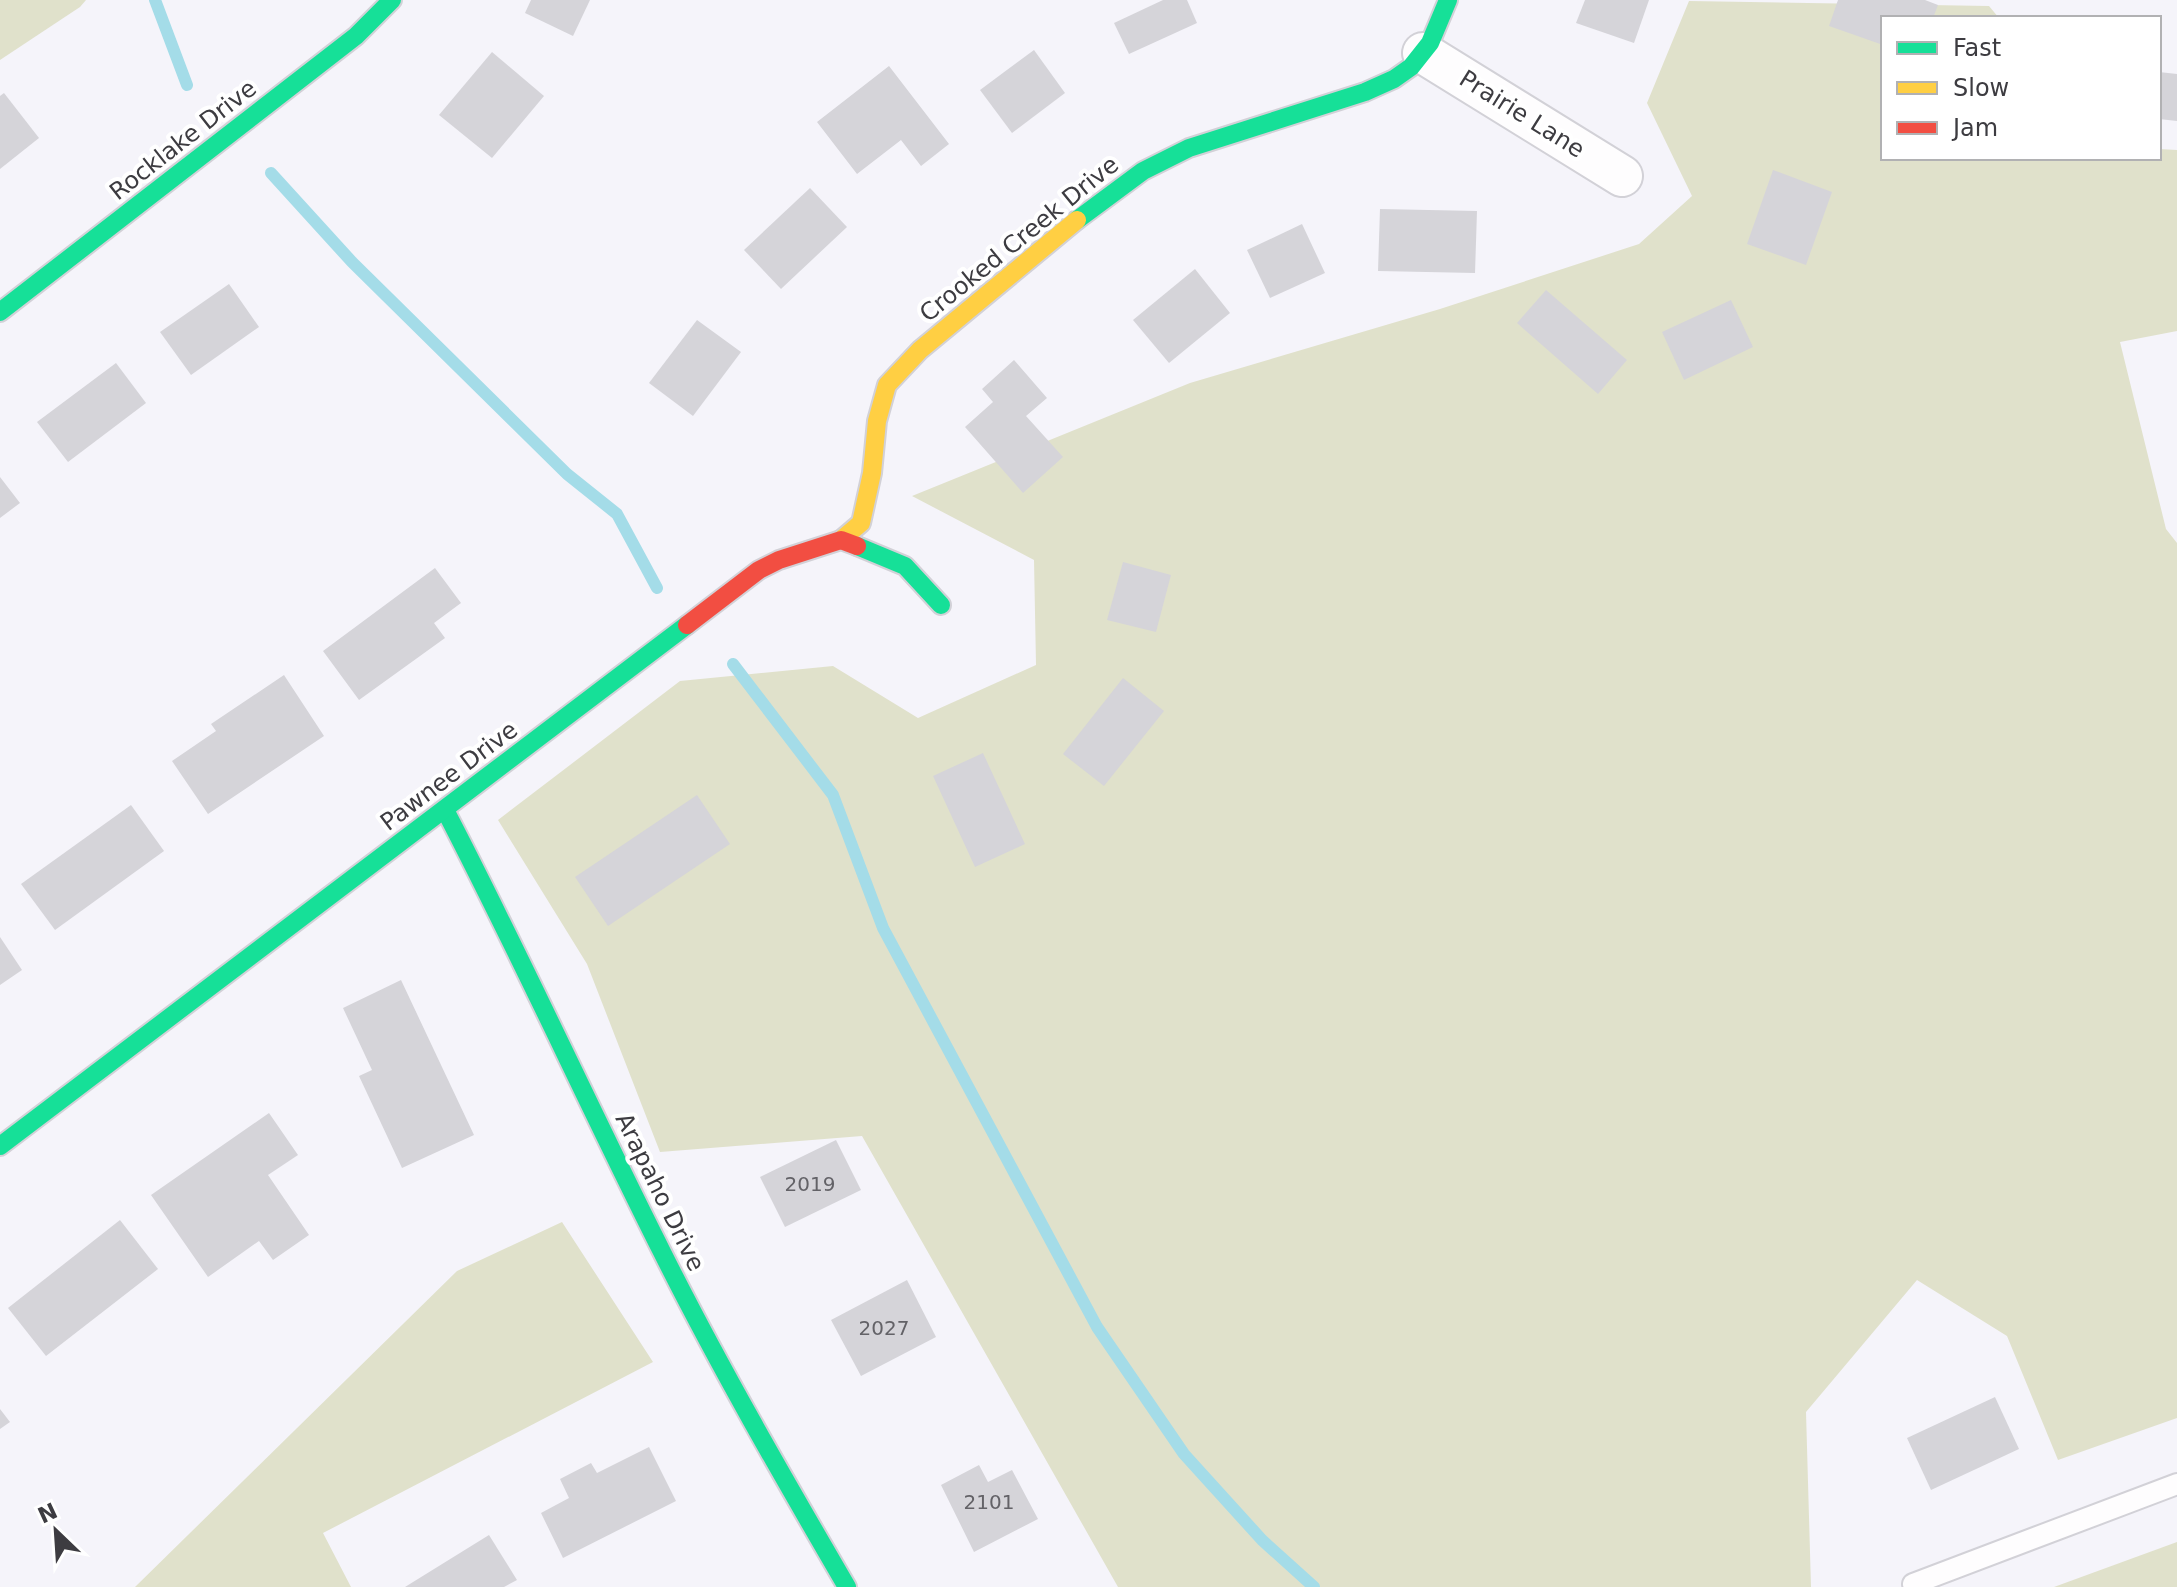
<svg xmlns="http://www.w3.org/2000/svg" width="2177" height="1587" font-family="'DejaVu Sans',sans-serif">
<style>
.green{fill:#e0e1cb}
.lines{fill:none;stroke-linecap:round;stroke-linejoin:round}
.stream{stroke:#a4dce8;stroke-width:12}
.building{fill:#d5d4d9}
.lane-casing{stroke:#d2d1d7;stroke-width:24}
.street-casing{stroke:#d2d1d7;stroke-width:44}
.fast-casing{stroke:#d2d1d7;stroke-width:22}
.slow-casing{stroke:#d2d1d7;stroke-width:22}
.jam-casing{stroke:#d2d1d7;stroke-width:22}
.lane{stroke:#fefdfe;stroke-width:20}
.street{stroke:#fefdfe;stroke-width:40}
.fast{stroke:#16e098;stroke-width:18}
.slow{stroke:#ffcf43;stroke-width:18}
.jam{stroke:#f24e42;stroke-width:18}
.labels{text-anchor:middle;stroke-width:8;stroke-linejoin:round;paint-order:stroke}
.number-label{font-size:20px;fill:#636267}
.street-label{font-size:24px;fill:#3d3c41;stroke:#fff}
</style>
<rect width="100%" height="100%" fill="#f5f4fa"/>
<g class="green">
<polygon points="0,0 86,0 80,7 0,60"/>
<polygon points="1689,1 1989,6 1999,18 1883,18 1883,158 2159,158 2159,149 2177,150 2177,331 2120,342 2166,529 2177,543 2177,1418 2058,1460 2007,1336 1917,1280 1806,1412 1811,1587 1118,1587 862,1136 660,1152 587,964 498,820 680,681 833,666 918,718 1036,665 1034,560 912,496 1190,383 1440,309 1639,244 1692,196 1647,103"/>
<polygon points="562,1222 653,1362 323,1533 351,1587 135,1587 457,1271"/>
<polygon points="2177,1542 2177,1587 2054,1587"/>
</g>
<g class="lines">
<g class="stream">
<polyline points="155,0 187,85"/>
<polyline points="271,173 352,262 567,474 617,514 657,588"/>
<polyline points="733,664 833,795 883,928 1097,1327 1184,1454 1262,1540 1314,1587"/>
</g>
</g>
<g class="building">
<polygon points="531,0 590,0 573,36 525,13"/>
<polygon points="1163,0 1187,0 1197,23 1129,54 1114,23"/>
<polygon points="1585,0 1649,0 1634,43 1576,23"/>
<polygon points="1838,0 1925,0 1938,5 1933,18 1883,18 1883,45 1829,26"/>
<polygon points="1034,50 1065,93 1012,133 980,90"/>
<polygon points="492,52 544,96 492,158 439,115"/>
<polygon points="889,66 949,144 921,166 901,140 857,174 817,122"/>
<polygon points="2159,72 2177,74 2177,121 2159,119"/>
<polygon points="4,93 39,138 0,169 0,96"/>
<polygon points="1773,170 1832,192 1806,265 1747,244"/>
<polygon points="810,188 847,227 781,289 744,250"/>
<polygon points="1380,209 1477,211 1475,273 1378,271"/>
<polygon points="1302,224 1325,273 1270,298 1247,250"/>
<polygon points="1195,269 1230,313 1169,363 1133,320"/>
<polygon points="229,284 259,327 191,375 160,332"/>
<polygon points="1546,290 1627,360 1598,394 1517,323"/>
<polygon points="1731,300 1753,347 1684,380 1662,332"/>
<polygon points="697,320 741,352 693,416 649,383"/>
<polygon points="1014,360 1047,398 1026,416 1063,457 1023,493 965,427 993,402 982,389"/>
<polygon points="116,363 146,403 68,462 37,422"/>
<polygon points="0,477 20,503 0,518"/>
<polygon points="1123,562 1171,575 1156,632 1107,620"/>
<polygon points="435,568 461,603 434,623 445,638 359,700 323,651"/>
<polygon points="284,675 324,736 208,814 172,761 216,731 211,724"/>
<polygon points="1123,678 1164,711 1104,786 1063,754"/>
<polygon points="983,753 1025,844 975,867 933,776"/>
<polygon points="697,795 730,844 608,926 575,877"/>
<polygon points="131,805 164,851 55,930 21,884"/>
<polygon points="0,937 22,970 0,985"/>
<polygon points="401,980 474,1135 402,1168 359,1076 372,1070 343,1008"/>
<polygon points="269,1113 298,1155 268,1175 309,1235 273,1260 259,1241 208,1277 151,1195"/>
<polygon points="836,1140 861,1190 785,1227 760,1177"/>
<polygon points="120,1220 158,1269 46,1356 8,1308"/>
<polygon points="907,1280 936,1337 861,1376 831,1320"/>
<polygon points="1995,1397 2019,1449 1931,1490 1907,1438"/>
<polygon points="0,1409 10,1422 0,1429"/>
<polygon points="649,1447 676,1501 563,1558 541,1513 569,1498 560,1479 591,1463 597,1473"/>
<polygon points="979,1465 988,1482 1012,1470 1038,1519 974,1552 941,1485"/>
<polygon points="489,1535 517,1580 504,1587 405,1587"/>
</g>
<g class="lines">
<g class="lane-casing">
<polyline id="lane" points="1913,1584 2177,1484"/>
</g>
<g class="street-casing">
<polyline id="street" points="1423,53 1622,176"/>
</g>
<g class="fast-casing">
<g id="fast">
<polyline points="1077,220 1143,171 1189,148 1365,92 1394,79 1411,67 1430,43 1448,0"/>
<polyline points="0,312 356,36 392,0"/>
<polyline points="857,546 905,566 941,605"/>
<path d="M 445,810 C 521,956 588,1105 662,1252 C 719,1366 783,1477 847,1587"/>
<polyline points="0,1146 687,625"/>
</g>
</g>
<g class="slow-casing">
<polyline id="slow" points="841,540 861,523 872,473 877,421 887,385 920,350 1077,220"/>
</g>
<g class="jam-casing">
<polyline id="jam" points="687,625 759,570 779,560 841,540 857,546"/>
</g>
<use href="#lane" class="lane"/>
<use href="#street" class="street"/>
<use href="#fast" class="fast"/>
<use href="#slow" class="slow"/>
<use href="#jam" class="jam"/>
</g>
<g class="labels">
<g class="number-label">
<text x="810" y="1191">2019</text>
<text x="884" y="1335">2027</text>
<text x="989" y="1509">2101</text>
</g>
<g class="street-label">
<text transform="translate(1522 114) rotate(32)" y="8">Prairie Lane</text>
<text transform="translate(183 140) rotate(-38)" y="8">Rocklake Drive</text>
<text transform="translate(1019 239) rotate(-39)" y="8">Crooked Creek Drive</text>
<text transform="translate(449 776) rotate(-37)" y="8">Pawnee Drive</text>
<text transform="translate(660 1192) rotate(64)" y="8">Arapaho Drive</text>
</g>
</g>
<rect x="1881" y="16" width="280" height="144" fill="#ffffff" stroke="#b1b1b3" stroke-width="2"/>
<rect x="1897" y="42" width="40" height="12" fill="#16e098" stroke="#b1b1b3" stroke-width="2"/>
<text x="1953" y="56" font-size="24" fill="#3d3c41">Fast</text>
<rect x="1897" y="82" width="40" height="12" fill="#ffcf43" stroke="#b1b1b3" stroke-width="2"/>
<text x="1953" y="96" font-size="24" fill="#3d3c41">Slow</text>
<rect x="1897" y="122" width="40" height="12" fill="#f24e42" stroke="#b1b1b3" stroke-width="2"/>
<text x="1953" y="136" font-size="24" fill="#3d3c41">Jam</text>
<g transform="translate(56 1531) rotate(335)" stroke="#ffffff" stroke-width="6" paint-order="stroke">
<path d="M0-6L14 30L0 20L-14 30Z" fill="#3d3c41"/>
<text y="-12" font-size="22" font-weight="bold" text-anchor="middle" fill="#3d3c41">N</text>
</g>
</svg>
